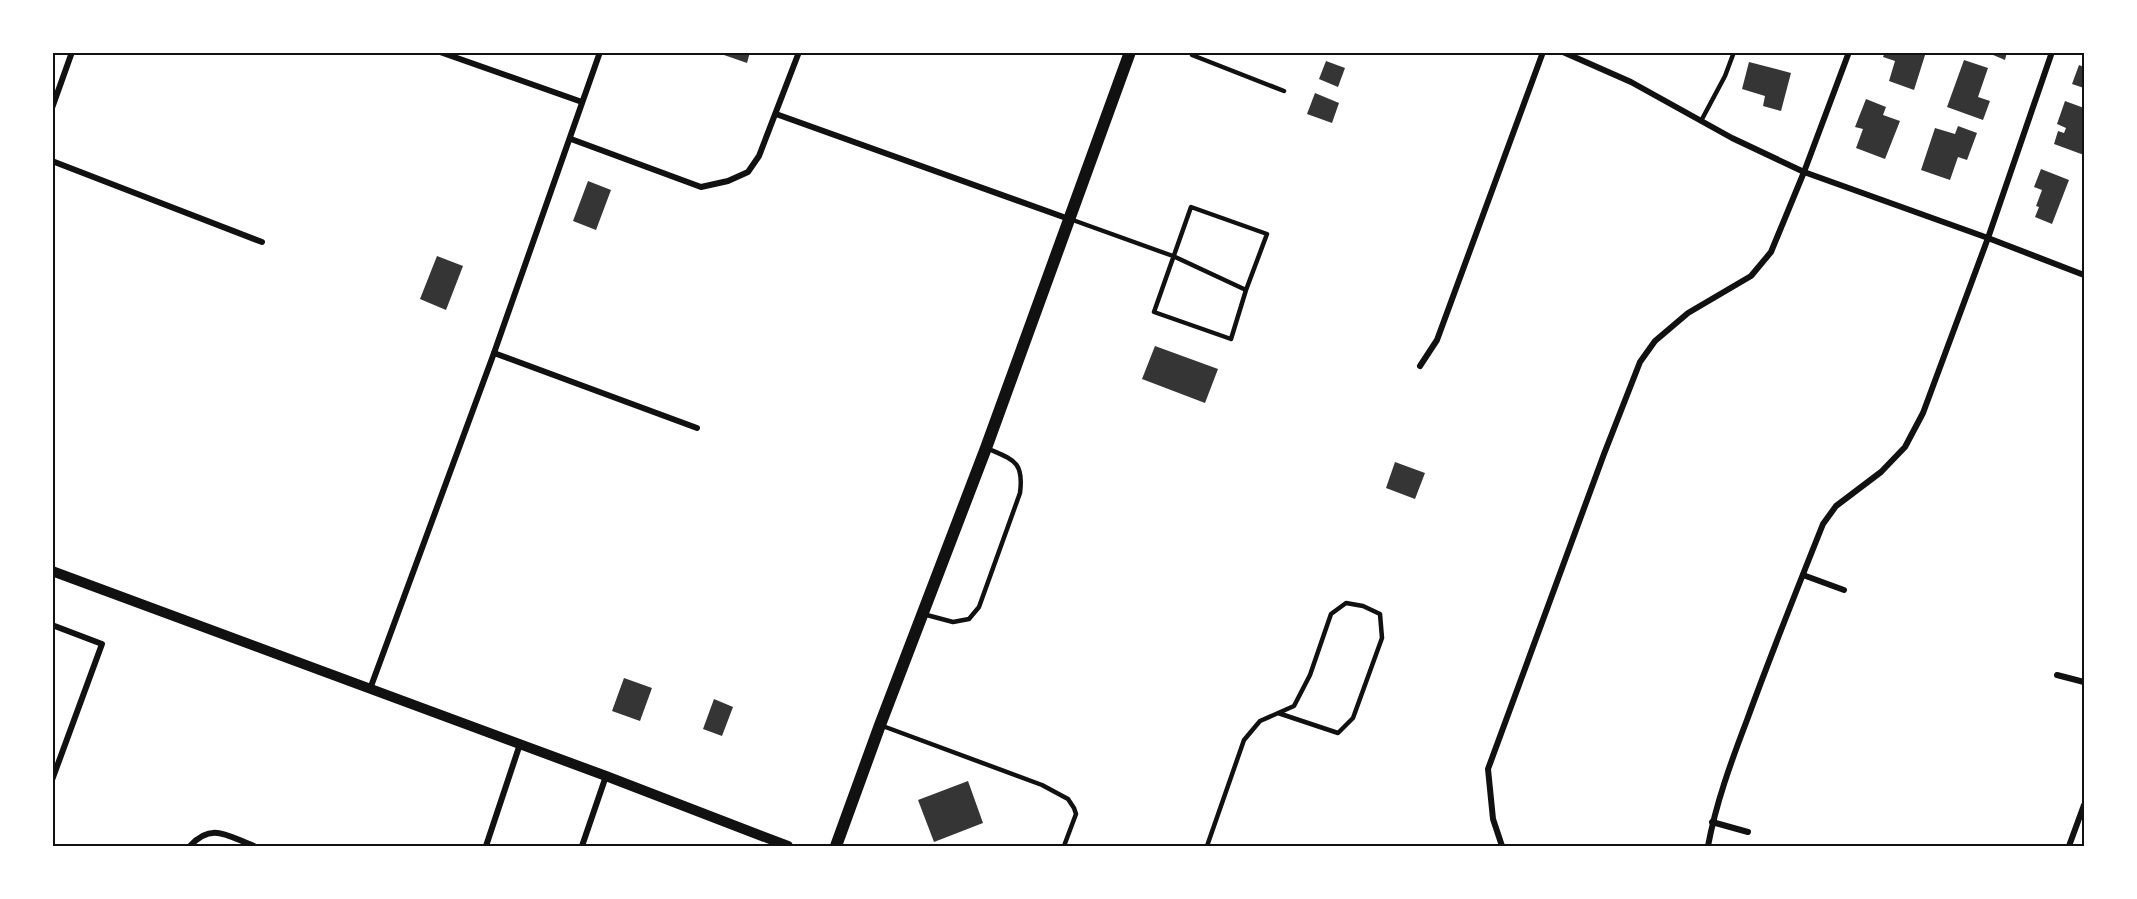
<svg xmlns="http://www.w3.org/2000/svg" width="2137" height="899" font-family="'PT Sans Narrow',sans-serif">
<style>
.building{fill:#353535}
.lines{fill:none;stroke-linecap:round;stroke-linejoin:round}
.service{stroke:#111;stroke-width:4.5}
.minor{stroke:#111;stroke-width:6}
.tertiary{stroke:#111;stroke-width:10}
.secondary{stroke:#111;stroke-width:12}
.neatline{fill:none;stroke:#111;stroke-width:2}
</style>
<rect width="100%" height="100%" fill="#fff"/>
<g class="building">
<polygon points="725,52 750,52 747,63 724,55"/>
<polygon points="1885,52 1926,52 1914,90 1889,81 1895,61 1883,57"/>
<polygon points="1986,52 2007,52 2005,60"/>
<polygon points="1964,60 1988,68 1978,97 1990,101 1983,120 1947,107"/>
<polygon points="1326,61 1345,68 1338,87 1319,79"/>
<polygon points="1749,62 1791,73 1781,111 1763,106 1765,96 1742,89"/>
<polygon points="2079,65 2084,67 2084,88 2072,84"/>
<polygon points="1315,93 1339,103 1332,123 1307,114"/>
<polygon points="1866,99 1886,107 1883,115 1900,121 1885,159 1856,148 1863,129 1855,127"/>
<polygon points="2065,101 2084,108 2084,155 2054,144 2058,131 2064,133 2066,128 2057,124"/>
<polygon points="1958,126 1977,133 1967,160 1958,157 1950,180 1921,170 1935,128 1955,134"/>
<polygon points="2041,169 2069,180 2052,224 2035,217 2039,207 2036,206 2042,190 2034,187"/>
<polygon points="588,181 611,190 596,230 573,221"/>
<polygon points="437,256 463,266 446,310 420,299"/>
<polygon points="1155,346 1218,369 1205,403 1142,379"/>
<polygon points="1395,462 1425,473 1415,499 1386,488"/>
<polygon points="624,678 652,688 640,721 612,711"/>
<polygon points="714,699 733,707 722,736 703,729"/>
<polygon points="968,781 983,823 934,842 918,800"/>
</g>
<g class="lines">
<g class="service">
<polyline points="1193,52 1192,55 1284,91"/>
<polyline points="1701,121 1725,76 1734,52"/>
<polyline points="1070,219 1173,256 1246,290 1231,339 1154,312 1191,207 1267,234 1246,290"/>
<path d="M 923,614 L 953,622 L 969,619 L 979,607 L 1020,493 C 1024,462 1014,460 989,449"/>
<polyline points="880,725 1042,785 1068,799 1074,808 1076,814 1064,846"/>
<polyline points="1207,846 1244,740 1260,721 1294,706 1310,675 1331,614 1346,603 1363,606 1380,614 1382,638 1353,718 1338,733 1278,713"/>
</g>
<g class="minor">
<polyline points="440,52 582,102"/>
<polyline points="1563,52 1631,82 1732,138 1804,172 1988,238 2084,275"/>
<polyline points="52,108 72,52"/>
<polyline points="776,114 1069,219"/>
<polyline points="571,139 701,187 728,181 748,172 759,156 799,52"/>
<polyline points="52,161 262,242"/>
<polyline points="494,353 697,428"/>
<polyline points="1420,366 1437,340 1543,52"/>
<polyline points="1803,575 1844,590"/>
<polyline points="52,625 102,644 52,780"/>
<polyline points="2057,675 2084,682"/>
<polyline points="370,689 494,353 600,52"/>
<polyline points="1712,822 1748,832"/>
<path d="M 190,846 C 212,822 227,836 254,846"/>
<polyline points="486,846 520,744"/>
<polyline points="582,846 606,776"/>
<polyline points="1502,846 1493,819 1488,769 1604,454 1640,362 1655,341 1688,313 1751,276 1771,252 1804,172 1849,52"/>
<path d="M 1708,846 C 1716,803 1731,762 1747,720 C 1771,654 1797,589 1823,524 L 1836,506 L 1881,472 L 1905,447 L 1923,413 L 1988,238 L 2052,52"/>
<polyline points="2069,846 2084,805"/>
</g>
<polyline class="tertiary" points="52,571 606,776 788,846"/>
<polyline class="secondary" points="836,846 880,725 986,448 1130,52"/>
</g>
<rect width="2137" height="899" fill="none" stroke="#ffffff" stroke-width="108"/>
<rect x="54" y="54" width="2029" height="791" class="neatline"/>
</svg>
